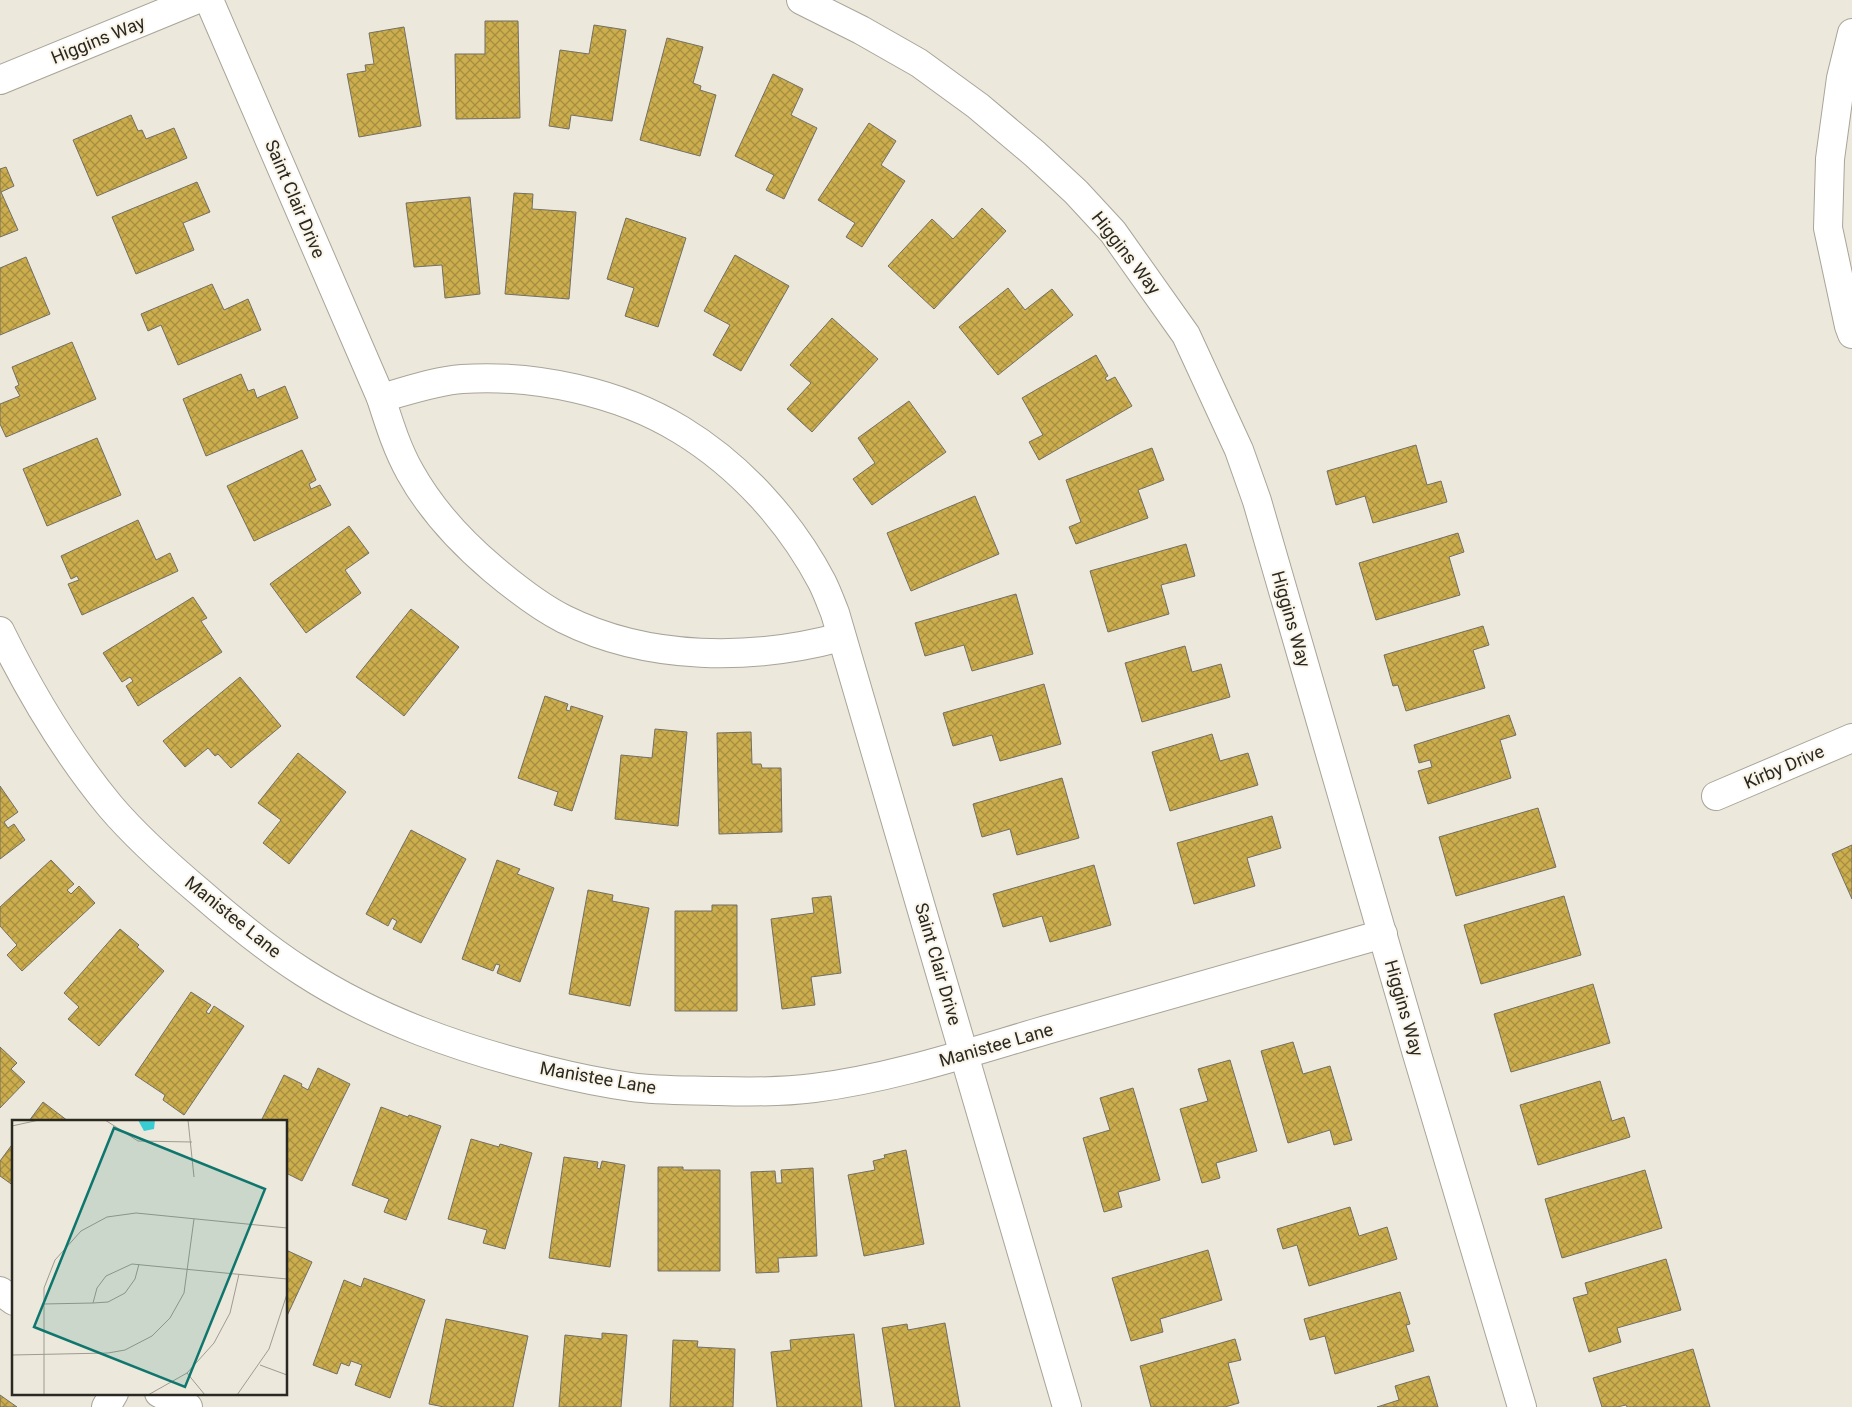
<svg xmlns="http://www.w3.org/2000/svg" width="1852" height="1407" font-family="Roboto,sans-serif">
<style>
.building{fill:url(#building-cross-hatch);stroke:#736f64}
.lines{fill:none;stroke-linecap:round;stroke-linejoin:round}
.minor-casing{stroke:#a8a498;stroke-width:30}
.minor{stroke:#fff;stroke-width:28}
.labels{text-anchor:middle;stroke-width:4;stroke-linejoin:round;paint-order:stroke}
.street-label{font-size:18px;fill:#292823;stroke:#faf5e8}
.inset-road{fill:none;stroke:#9e9b91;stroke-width:1}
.view{fill:#0f766e;fill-opacity:0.15;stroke:#0f766e;stroke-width:2.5}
.inset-edge{fill:none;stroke:#292823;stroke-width:2.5}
</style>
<defs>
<pattern id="building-cross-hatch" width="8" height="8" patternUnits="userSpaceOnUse" patternTransform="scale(1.25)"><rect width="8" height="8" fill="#ccae4e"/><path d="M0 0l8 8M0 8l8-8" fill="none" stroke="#a68e40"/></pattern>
</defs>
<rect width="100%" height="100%" fill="#ece8db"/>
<g class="building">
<polygon points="485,21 518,21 520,118 456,119 455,54 485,54"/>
<polygon points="594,25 626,30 612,121 571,115 569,129 549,126 560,50 589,54"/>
<polygon points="404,27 421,126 359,137 347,74 366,71 365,65 374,64 369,33"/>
<polygon points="667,38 703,47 693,83 701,86 700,90 716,95 700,156 640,140"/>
<polygon points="773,74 803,89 791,115 817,128 784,199 766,190 774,175 735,156"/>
<polygon points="131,115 138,131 142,130 146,139 174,128 187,158 97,196 73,140"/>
<polygon points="869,123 896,141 881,165 905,181 862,247 846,237 855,223 818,200"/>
<polygon points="6,167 14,186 1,192 18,230 0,237 0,169"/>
<polygon points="197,182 210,212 183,223 194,250 136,274 112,217"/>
<polygon points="514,193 533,194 532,209 576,212 569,299 505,294"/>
<polygon points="470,197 480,294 445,298 442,265 414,267 406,203"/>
<polygon points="982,208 1006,231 934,309 888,266 932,219 953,239"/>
<polygon points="626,218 686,238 658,327 625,316 634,288 607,279"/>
<polygon points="735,255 789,286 741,371 713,355 730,325 704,311"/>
<polygon points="26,257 50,314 0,335 0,268"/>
<polygon points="212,284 224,310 248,299 261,330 178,365 161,325 148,331 141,314"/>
<polygon points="1008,288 1025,310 1052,289 1073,315 998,375 959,327"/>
<polygon points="832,318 878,359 812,432 787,409 811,383 790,365"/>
<polygon points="72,342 96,399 6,437 0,424 0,404 20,396 15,387 19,385 12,367"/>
<polygon points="1096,355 1108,376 1105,378 1107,381 1115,377 1132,406 1039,460 1029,442 1043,435 1022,398"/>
<polygon points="241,374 248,391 254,389 257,398 285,386 298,418 206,456 183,399"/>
<polygon points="909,401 946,452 872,505 853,479 875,463 858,438"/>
<polygon points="97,438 121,495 47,526 23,469"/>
<polygon points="1416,445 1427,485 1441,481 1447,502 1373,523 1365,496 1336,505 1327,471"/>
<polygon points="1152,448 1164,480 1138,490 1148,518 1076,544 1069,527 1081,522 1066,480"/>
<polygon points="302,450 316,480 309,484 311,489 320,485 331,505 254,541 227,486"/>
<polygon points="975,496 999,554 911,591 887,533"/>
<polygon points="138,520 156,560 170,553 178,571 82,615 68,584 79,580 77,576 71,579 61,556"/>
<polygon points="349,526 369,553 345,570 361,593 306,633 270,584"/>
<polygon points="1458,533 1464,552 1449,557 1460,595 1376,620 1359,563"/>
<polygon points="1186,544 1195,576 1161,585 1169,614 1108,632 1090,571"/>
<polygon points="1016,594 1033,654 972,671 964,645 925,656 915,623"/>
<polygon points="193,597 207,618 201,621 222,652 138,706 126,686 133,681 130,677 122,682 103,653"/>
<polygon points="411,609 459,647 404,716 356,677"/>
<polygon points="1483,626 1489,645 1473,650 1485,688 1406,711 1398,685 1393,686 1384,655"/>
<polygon points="1185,646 1192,672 1221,664 1230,697 1142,722 1125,663"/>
<polygon points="240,677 281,726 231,768 218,754 215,756 208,748 185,767 163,741"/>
<polygon points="1044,684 1061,744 1000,761 992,735 953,746 943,713"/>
<polygon points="545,696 568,704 566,710 570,711 571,706 603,716 572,811 554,805 558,792 518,778"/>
<polygon points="1509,715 1516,735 1500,740 1511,778 1428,804 1418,771 1432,767 1430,760 1419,763 1414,745"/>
<polygon points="655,729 687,732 678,826 615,819 621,755 652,758"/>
<polygon points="751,732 752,764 761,764 762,768 781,768 782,832 719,834 717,733"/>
<polygon points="1212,734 1220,761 1248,753 1258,785 1170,811 1152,752"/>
<polygon points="298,753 346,792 289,864 263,843 281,820 258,803"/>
<polygon points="1062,778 1079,838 1017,855 1010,829 982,837 973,804"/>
<polygon points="0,786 18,812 4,822 8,828 14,824 25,840 0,859"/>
<polygon points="1538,808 1556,867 1456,896 1439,837"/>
<polygon points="1272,816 1281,848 1247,858 1255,886 1194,904 1177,843"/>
<polygon points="411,830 466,859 421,943 393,929 397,921 392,918 388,926 366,914"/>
<polygon points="1852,845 1852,899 1832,854"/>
<polygon points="51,860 74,884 67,890 71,894 79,886 95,903 22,971 7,955 17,945 0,926 0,907"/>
<polygon points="497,860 520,869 517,874 554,888 520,982 497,973 500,965 496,964 493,971 462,959"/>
<polygon points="1094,865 1111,925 1050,942 1042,916 1003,927 993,894"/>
<polygon points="588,890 613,895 612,901 649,908 630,1006 569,994"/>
<polygon points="831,896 841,973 811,977 815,1005 782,1009 771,919 814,913 812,898"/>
<polygon points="1564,896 1581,955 1481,984 1464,925"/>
<polygon points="712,905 737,905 737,1011 675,1011 675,911 712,911"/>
<polygon points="120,929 139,945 137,947 164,971 99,1046 68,1019 79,1007 64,993"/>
<polygon points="1593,984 1610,1043 1511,1072 1494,1014"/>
<polygon points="191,992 211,1005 206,1012 209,1014 214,1006 244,1026 184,1115 163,1100 165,1095 135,1075"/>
<polygon points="1293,1042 1303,1074 1330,1066 1352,1140 1334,1145 1330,1130 1288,1143 1261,1051"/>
<polygon points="0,1047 17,1063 11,1069 25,1082 0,1108"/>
<polygon points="1230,1060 1257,1151 1216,1163 1220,1178 1202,1183 1180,1109 1208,1101 1198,1069"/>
<polygon points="318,1068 350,1084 302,1181 286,1173 286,1121 261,1121 284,1075 302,1084 301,1086 308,1090"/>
<polygon points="1600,1081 1612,1121 1624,1117 1630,1137 1538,1165 1520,1105"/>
<polygon points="1133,1088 1160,1180 1118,1192 1122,1207 1104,1212 1083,1138 1110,1130 1100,1098"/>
<polygon points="43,1102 68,1121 29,1121"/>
<polygon points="381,1107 408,1117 409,1115 441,1126 406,1220 384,1212 389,1199 352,1185"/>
<polygon points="471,1139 499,1147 500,1144 532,1153 505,1249 483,1243 487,1230 448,1219"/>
<polygon points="14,1142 14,1186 0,1176 0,1161"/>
<polygon points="906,1150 924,1244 864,1256 848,1175 875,1170 873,1161 885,1158 884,1155"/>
<polygon points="564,1157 598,1162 597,1168 600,1169 602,1161 625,1165 610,1267 549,1258"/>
<polygon points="658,1167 683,1167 683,1170 720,1170 720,1271 658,1271"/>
<polygon points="813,1168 817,1256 778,1258 779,1272 756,1273 751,1172 775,1171 776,1183 782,1183 781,1170"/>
<polygon points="1645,1170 1662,1228 1562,1258 1545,1199"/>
<polygon points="1350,1207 1359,1236 1387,1227 1397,1259 1309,1286 1297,1245 1283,1249 1277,1229"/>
<polygon points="286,1250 312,1262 286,1318"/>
<polygon points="1208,1250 1222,1300 1160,1319 1163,1332 1131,1341 1112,1278"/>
<polygon points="1666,1259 1681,1310 1617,1328 1621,1342 1589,1352 1573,1298 1588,1294 1585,1283"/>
<polygon points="364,1278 425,1300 390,1398 355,1385 362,1365 351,1361 349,1366 341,1363 337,1374 313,1365 344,1280 361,1287"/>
<polygon points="1400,1292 1410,1324 1406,1325 1414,1351 1335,1374 1325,1336 1310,1340 1304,1319"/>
<polygon points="446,1319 528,1336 513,1407 444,1407 429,1404"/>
<polygon points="945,1323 960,1407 895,1407 882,1328 907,1324 908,1330"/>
<polygon points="602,1333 627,1335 621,1407 559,1407 565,1335 602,1339"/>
<polygon points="854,1334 862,1407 777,1407 771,1352 791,1350 790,1340"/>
<polygon points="1235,1339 1241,1360 1228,1363 1239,1403 1225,1407 1151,1407 1140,1366"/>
<polygon points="673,1340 698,1341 697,1347 735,1349 733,1407 670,1407"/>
<polygon points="1693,1349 1710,1407 1627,1407 1626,1405 1617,1407 1602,1407 1593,1378"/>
<polygon points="1429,1376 1438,1407 1377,1407 1399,1400 1395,1386"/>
<polygon points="0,1395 17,1407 0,1407"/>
</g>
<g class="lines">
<g class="minor-casing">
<g id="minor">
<path d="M 209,0 L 381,398 C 407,391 435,381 462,379 C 534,374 619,392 681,430 C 740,466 790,521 822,582 C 827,592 831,603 835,613 L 1067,1407"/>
<polyline points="801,0 861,30 919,63 978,106 1035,154 1076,192 1113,232 1186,335 1239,450 1257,501 1417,1054 1522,1407"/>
<polyline points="1852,33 1841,78 1830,159 1828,228 1849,326 1852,334"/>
<polyline points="0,80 195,0"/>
<path d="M 381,398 C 389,423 397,449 410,472 C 431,510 460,541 493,569 C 512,585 542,608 564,619 C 648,661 752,661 841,637"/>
<path d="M 0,631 C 30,692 67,754 110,806 C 137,838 170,867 202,894 C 234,922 267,949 303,972 C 377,1020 461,1049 546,1070 C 574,1077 603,1083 631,1087 C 660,1091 690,1090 719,1091 C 751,1092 783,1092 814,1088 C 893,1078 970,1052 1046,1030 C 1159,998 1271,966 1383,934"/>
<polyline points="1716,796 1852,738"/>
<polyline points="0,1291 14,1301"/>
<polyline points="159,1393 188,1407"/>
<polyline points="106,1407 114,1393"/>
</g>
</g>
<use href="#minor" class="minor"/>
</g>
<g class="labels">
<g class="street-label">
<text transform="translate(98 40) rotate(-22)" y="6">Higgins Way</text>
<text transform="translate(295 199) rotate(67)" y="6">Saint Clair Drive</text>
<text transform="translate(1126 253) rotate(52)" y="6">Higgins Way</text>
<text transform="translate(1291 619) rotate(74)" y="6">Higgins Way</text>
<text transform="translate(1784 767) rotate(-23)" y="6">Kirby Drive</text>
<text transform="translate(233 917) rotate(39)" y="6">Manistee Lane</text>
<text transform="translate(938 964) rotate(74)" y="6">Saint Clair Drive</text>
<text transform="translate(1404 1008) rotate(74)" y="6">Higgins Way</text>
<text transform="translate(996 1045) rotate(-16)" y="6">Manistee Lane</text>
<text transform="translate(598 1078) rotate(10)" y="6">Manistee Lane</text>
</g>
</g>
<g transform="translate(12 1120)">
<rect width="275" height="275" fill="#ece8db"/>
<path d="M 126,0 L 143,0 L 142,9 L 132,11 Z" fill="#38cdd3"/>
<path class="inset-road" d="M 93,0 L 126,21 L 180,22M 176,0 L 182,57M 0,6 L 27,0M 81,183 L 96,182 L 113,173 L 123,159 L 127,144M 31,184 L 81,183 L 85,168 L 94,156 L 120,144 L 275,159M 0,235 L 96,233 L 113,230 L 140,216 L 158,198 L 172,173 L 182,99M 248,245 L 275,255M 175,253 L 193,275M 32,275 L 32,168 L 43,140 L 69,111 L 95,97 L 124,93 L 275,108M 136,275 L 175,253 L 202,223 L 218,193 L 227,154M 225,275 L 257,229 L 275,174"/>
<path class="view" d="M 102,8 L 253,69 L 173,267 L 22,207 Z"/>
<rect width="275" height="275" class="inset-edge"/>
</g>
</svg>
